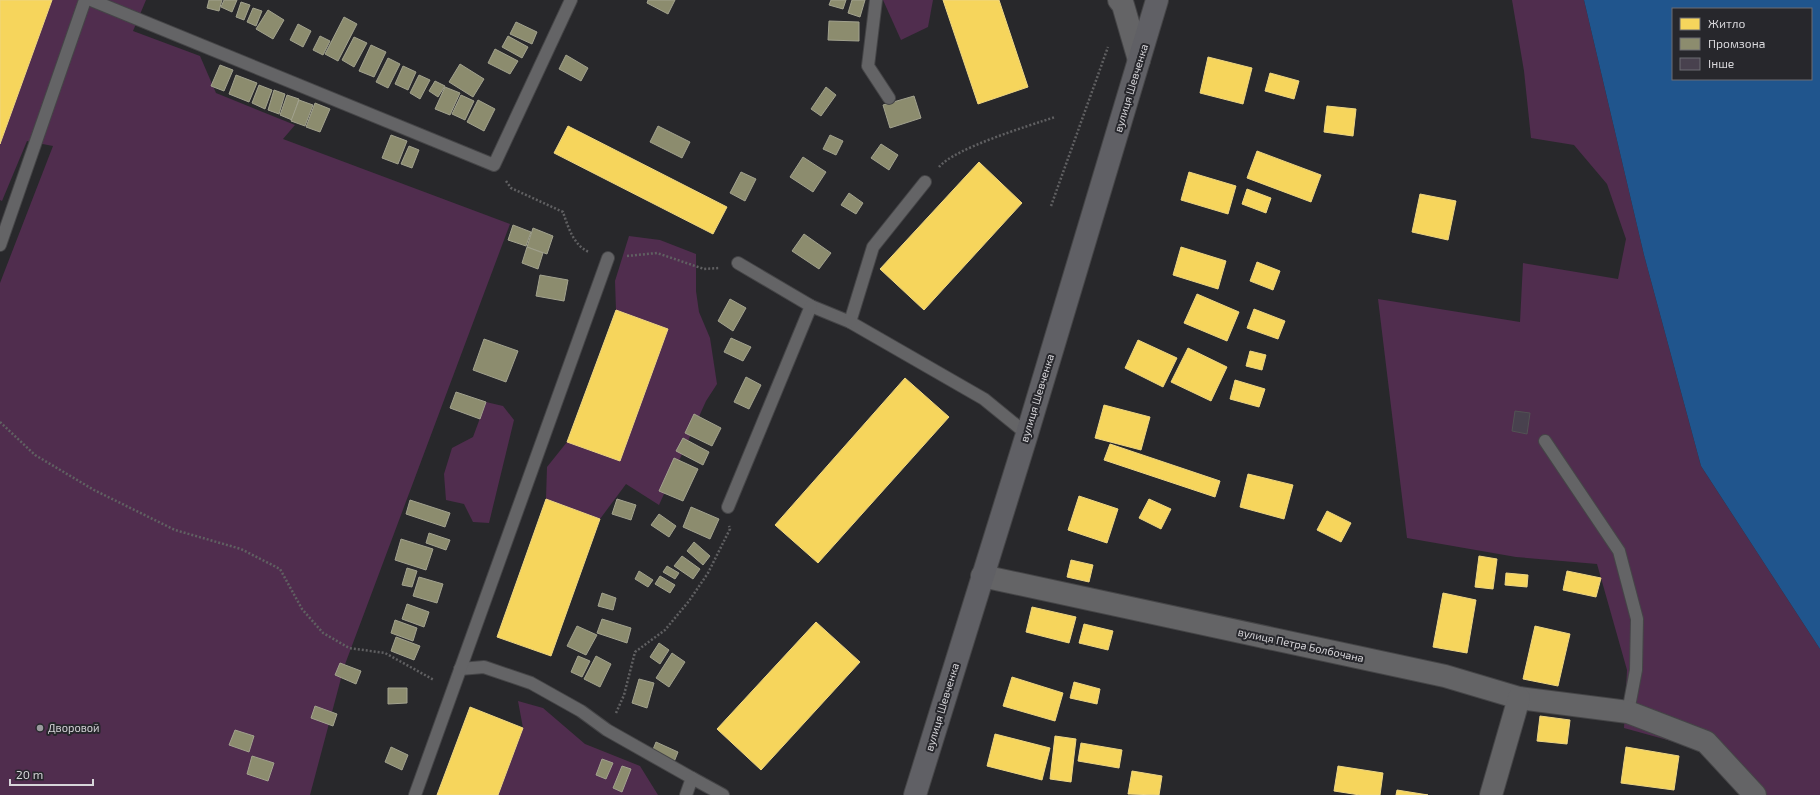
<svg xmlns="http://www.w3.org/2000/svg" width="1820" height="795" font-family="'Exo 2',sans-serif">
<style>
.green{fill:#502d4e}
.water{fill:#20558d;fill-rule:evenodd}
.homes{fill:#f6d55c;stroke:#edd582}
.industry{fill:#8c8c6e;stroke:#a2a28e}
.building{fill:#48414e;stroke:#525254}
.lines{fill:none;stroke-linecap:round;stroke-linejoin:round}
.lane-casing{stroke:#454547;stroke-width:14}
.street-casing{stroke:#454547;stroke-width:24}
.secondary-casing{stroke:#454547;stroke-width:24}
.path{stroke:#606062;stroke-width:2.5;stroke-dasharray:2 2;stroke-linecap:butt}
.lane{stroke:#646466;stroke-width:12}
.street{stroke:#646466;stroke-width:22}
.secondary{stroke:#606065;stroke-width:22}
.poi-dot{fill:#9a999d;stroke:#27272c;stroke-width:1.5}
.labels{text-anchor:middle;stroke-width:4;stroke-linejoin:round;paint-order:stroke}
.street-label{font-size:11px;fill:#d7d6da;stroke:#27272c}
.poi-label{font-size:11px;fill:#d7d6da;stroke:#27272c;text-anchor:start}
</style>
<rect width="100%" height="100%" fill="#28282b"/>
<g class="green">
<polygon points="52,0 146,0 133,31 200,56 216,93 295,125 283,139 510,224 344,667 310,795 0,795 0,283 53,146 27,141 2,201 0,200 0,144"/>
<polygon points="883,0 933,0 928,27 901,40"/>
<polygon points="1512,0 1584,0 1644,255 1701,466 1820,649 1820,795 1743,795 1700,749 1624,728 1627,670 1597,564 1516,557 1407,538 1378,299 1520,322 1523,263 1618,279 1626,239 1607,184 1574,145 1531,138 1524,71"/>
<polygon points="629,236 660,240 696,254 696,291 699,312 710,338 717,384 706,401 659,505 626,484 600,519 546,499 547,467 567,442 620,460 668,329 616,310 615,281"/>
<polygon points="486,402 503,406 514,420 489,523 473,522 464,504 446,500 444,474 452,448 473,437"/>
<polygon points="518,701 543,708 585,744 640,766 658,795 498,795 523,728"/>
</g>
<path class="water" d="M 1584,0 L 1820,0 L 1820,649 L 1701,466 L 1644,255 ZM 1673,9 L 1811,9 L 1811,79 L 1673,79 Z"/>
<g class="homes">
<polygon points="0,0 52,0 0,144"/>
<polygon points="943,0 999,0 1028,87 978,104"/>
<polygon points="1208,57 1252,68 1243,104 1200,93"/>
<polygon points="1270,73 1299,81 1294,99 1265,91"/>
<polygon points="1327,106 1356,109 1353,136 1324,132"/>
<polygon points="568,126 727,207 713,234 554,153"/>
<polygon points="1257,151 1321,175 1311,202 1247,178"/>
<polygon points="979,162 1022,203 924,310 880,269"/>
<polygon points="1189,172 1236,186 1228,214 1181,200"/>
<polygon points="1247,189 1271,198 1266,213 1242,204"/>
<polygon points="1420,194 1456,201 1448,240 1412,232"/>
<polygon points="1181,247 1226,261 1218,289 1173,275"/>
<polygon points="1257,262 1280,271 1273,290 1250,281"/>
<polygon points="1197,294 1239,312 1227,341 1184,323"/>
<polygon points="1254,309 1285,321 1278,339 1247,328"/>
<polygon points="616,310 668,329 620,461 567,442"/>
<polygon points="1138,340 1177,358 1163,387 1125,368"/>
<polygon points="1188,348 1227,367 1211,401 1171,382"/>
<polygon points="1250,351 1266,355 1262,370 1246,366"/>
<polygon points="905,378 949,417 818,563 775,525"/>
<polygon points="1235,380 1265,389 1259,407 1230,399"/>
<polygon points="1104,405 1150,417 1141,450 1095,438"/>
<polygon points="1110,444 1220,481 1215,497 1104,460"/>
<polygon points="1248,474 1293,485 1284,519 1240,507"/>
<polygon points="1079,496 1118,509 1107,543 1068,530"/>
<polygon points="546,499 600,519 551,656 497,637"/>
<polygon points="1149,499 1171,509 1161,529 1139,518"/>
<polygon points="1327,511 1351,523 1341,542 1317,530"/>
<polygon points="1479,556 1497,559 1493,589 1475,587"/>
<polygon points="1071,560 1093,565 1089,582 1067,577"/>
<polygon points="1567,571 1601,578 1596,597 1563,590"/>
<polygon points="1506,573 1528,575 1527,587 1505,585"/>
<polygon points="1443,593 1476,600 1467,653 1433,647"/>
<polygon points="1032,607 1076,617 1069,643 1026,632"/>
<polygon points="816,622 860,662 761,770 717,729"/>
<polygon points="1084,624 1113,631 1108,650 1079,643"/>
<polygon points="1535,626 1570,634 1558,686 1523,679"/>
<polygon points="1012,677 1063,693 1055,721 1003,706"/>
<polygon points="1074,682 1100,689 1097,704 1070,698"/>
<polygon points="470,707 523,728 498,795 437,795"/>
<polygon points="1540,716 1570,720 1567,744 1537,741"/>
<polygon points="995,734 1050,748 1042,780 987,766"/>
<polygon points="1055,736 1076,739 1071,782 1050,779"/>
<polygon points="1081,743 1122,750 1119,768 1078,761"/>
<polygon points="1626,747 1679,756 1674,790 1621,783"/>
<polygon points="1338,766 1383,773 1380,795 1360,795 1334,791"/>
<polygon points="1132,771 1162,776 1159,795 1128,794"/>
<polygon points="1397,790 1428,795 1396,795"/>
</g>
<g class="industry">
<polygon points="209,0 222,0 219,11 207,8"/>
<polygon points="224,0 237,0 232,12 221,7"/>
<polygon points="648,0 675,0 668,14 647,3"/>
<polygon points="831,0 846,0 843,9 829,5"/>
<polygon points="852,0 865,0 860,17 848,13"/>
<polygon points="241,2 250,5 244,20 236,17"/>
<polygon points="253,8 262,11 256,26 247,22"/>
<polygon points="268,10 284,20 273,39 256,29"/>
<polygon points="344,17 357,24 338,61 325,54"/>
<polygon points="829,21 859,22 859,41 828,40"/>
<polygon points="516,22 537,32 532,44 510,34"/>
<polygon points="298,24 311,31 303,47 290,40"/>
<polygon points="320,36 330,41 323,55 313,50"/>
<polygon points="508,36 528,47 522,58 502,47"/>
<polygon points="354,37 367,43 354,67 342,60"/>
<polygon points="371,45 386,52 374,77 359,71"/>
<polygon points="495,49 518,61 510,74 488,63"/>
<polygon points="566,55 588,68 581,81 559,69"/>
<polygon points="388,58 400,64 388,88 376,82"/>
<polygon points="460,64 484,79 473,97 449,82"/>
<polygon points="220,65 233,70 224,91 211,86"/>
<polygon points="403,66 416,72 408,90 395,84"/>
<polygon points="236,75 257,83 249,102 229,94"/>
<polygon points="419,75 430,80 420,99 410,93"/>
<polygon points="435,81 445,86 438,97 429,91"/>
<polygon points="259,85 272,90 265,109 252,103"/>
<polygon points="445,87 460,93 450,115 435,109"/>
<polygon points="826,87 836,95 821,116 811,109"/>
<polygon points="274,90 285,94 279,114 268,110"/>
<polygon points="287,95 299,99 292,120 280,115"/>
<polygon points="461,95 474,101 465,120 452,114"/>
<polygon points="914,96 921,118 890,128 883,105"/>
<polygon points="299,100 313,105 305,126 291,121"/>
<polygon points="478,100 495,109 484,131 467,122"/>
<polygon points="315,103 330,109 320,132 306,127"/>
<polygon points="658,126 690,142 682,158 650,142"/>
<polygon points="391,135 407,141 398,164 382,158"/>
<polygon points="830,135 843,141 836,155 823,149"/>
<polygon points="881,144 898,155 889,170 871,158"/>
<polygon points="409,146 419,150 412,168 401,164"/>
<polygon points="803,157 826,172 813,192 790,177"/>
<polygon points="741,172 756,179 745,201 730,193"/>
<polygon points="849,193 863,203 856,214 841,205"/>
<polygon points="513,225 531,232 526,246 508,240"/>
<polygon points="533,228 553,236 547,254 527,247"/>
<polygon points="804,234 831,253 819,269 792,251"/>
<polygon points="527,247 543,253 538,269 522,263"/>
<polygon points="540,275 568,280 564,301 536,296"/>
<polygon points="730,299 746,308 733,331 718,321"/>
<polygon points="731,338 751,347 743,361 724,352"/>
<polygon points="484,339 518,351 506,382 473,370"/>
<polygon points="746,377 761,385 749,409 734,402"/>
<polygon points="456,392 486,402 480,419 450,408"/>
<polygon points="694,414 721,428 712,446 685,433"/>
<polygon points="683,438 709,452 703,465 676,451"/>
<polygon points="674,458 698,469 683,501 659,491"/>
<polygon points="617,499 636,505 631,520 612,514"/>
<polygon points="410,500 450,513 445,527 406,514"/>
<polygon points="691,507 719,519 710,539 683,527"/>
<polygon points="659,514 676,526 669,537 651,525"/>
<polygon points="429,533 450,540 446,550 426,543"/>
<polygon points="401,539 433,549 426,570 395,560"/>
<polygon points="694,542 710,556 703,565 687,551"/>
<polygon points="682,556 700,569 693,579 674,566"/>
<polygon points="667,566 679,573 675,579 663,572"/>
<polygon points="407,568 417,571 412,587 402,585"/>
<polygon points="639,571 653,580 648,587 635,579"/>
<polygon points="660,576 675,585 670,593 655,584"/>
<polygon points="419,577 443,584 437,603 413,596"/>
<polygon points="602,593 616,598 613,610 598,606"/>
<polygon points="407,604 429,612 424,627 402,619"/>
<polygon points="602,619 631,628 627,643 597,633"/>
<polygon points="395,620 417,628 413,641 391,633"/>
<polygon points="577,626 597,635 586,655 567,646"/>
<polygon points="396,637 420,646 414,660 391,651"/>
<polygon points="659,643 669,650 660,664 650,657"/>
<polygon points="672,653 685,662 669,687 656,678"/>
<polygon points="578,656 590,661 582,677 571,672"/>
<polygon points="596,656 611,664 600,687 584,679"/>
<polygon points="340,663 361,671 356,684 335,675"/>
<polygon points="639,679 654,683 647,708 632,703"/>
<polygon points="388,688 407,688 407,703 388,704"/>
<polygon points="315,706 337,714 333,726 311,718"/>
<polygon points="235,730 254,736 249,752 229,745"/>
<polygon points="656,742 678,752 674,762 652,752"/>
<polygon points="391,747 408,755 402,770 385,762"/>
<polygon points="252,756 274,763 268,781 247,774"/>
<polygon points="602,759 613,763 606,779 596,775"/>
<polygon points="622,766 631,769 622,792 613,788"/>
</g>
<polygon class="building" points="1515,411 1530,413 1527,434 1512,431"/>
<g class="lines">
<g class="lane-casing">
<g id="lane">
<polyline points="91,0 494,165 571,0"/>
<polyline points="876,0 868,66 889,98"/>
<polyline points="0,245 85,0"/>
<polyline points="738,263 811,306 850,322 984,399 1027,434"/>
<polyline points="850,322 873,247 925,182"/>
<polyline points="1545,441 1619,551 1637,619 1636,670 1628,712"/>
<polyline points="728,507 811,306"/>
<polyline points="460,669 484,667 531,683 581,711 607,730 692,778"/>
<polyline points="415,795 608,258"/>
<polyline points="686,795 692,778 723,795"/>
</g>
</g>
<g class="street-casing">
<g id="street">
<polyline points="1119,0 1123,5 1139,60"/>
<polyline points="982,576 1445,676 1519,698 1628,712 1706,742 1755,795"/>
<polyline points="1491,795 1519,698"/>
</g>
</g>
<g class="secondary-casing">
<polyline id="secondary" points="915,795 1027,434 1157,0"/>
</g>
<g class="path">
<path d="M 939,167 C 955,148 1028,126 1055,117"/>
<path d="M 506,181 L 511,188 L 563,212 C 568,227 574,246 589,252"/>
<polyline points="1051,206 1108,47"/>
<polyline points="627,256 657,253 704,269 719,268"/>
<polyline points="0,422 35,455 94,490 175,530 241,549 280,569 302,609 323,633 349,648 385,653 434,680"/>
<polyline points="616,713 624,695 635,652 665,630 689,601 708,573 730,529 729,526"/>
</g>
<use href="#lane" class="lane"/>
<use href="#street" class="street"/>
<use href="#secondary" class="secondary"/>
</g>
<circle class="poi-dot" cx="40" cy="728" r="4"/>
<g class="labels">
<g class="street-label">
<text transform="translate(1131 88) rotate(-73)" y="4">вулиця Шевченка</text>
<text transform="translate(1037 398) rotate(-73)" y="4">вулиця Шевченка</text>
<text transform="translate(1301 645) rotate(12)" y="4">вулиця Петра Болбочана</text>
<text transform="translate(942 707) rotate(-73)" y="4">вулиця Шевченка</text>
</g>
<g class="poi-label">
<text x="48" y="732">Дворовой</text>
</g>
</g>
<rect x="1672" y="8" width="140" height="72" fill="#27272c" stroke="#6d6d72"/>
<rect x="1680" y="18" width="20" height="12" fill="#f6d55c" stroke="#6d6d72"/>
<text x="1708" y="28" font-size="12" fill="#d7d6da">Житло</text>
<rect x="1680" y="38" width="20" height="12" fill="#8c8c6e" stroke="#6d6d72"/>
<text x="1708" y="48" font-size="12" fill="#d7d6da">Промзона</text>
<rect x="1680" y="58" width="20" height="12" fill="#48414e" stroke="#6d6d72"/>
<text x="1708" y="68" font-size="12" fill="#d7d6da">Інше</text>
<path d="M10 779v6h83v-6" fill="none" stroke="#d7d6da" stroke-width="2"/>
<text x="16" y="779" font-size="12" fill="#d7d6da" stroke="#27272c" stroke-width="3" paint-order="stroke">20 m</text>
</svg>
